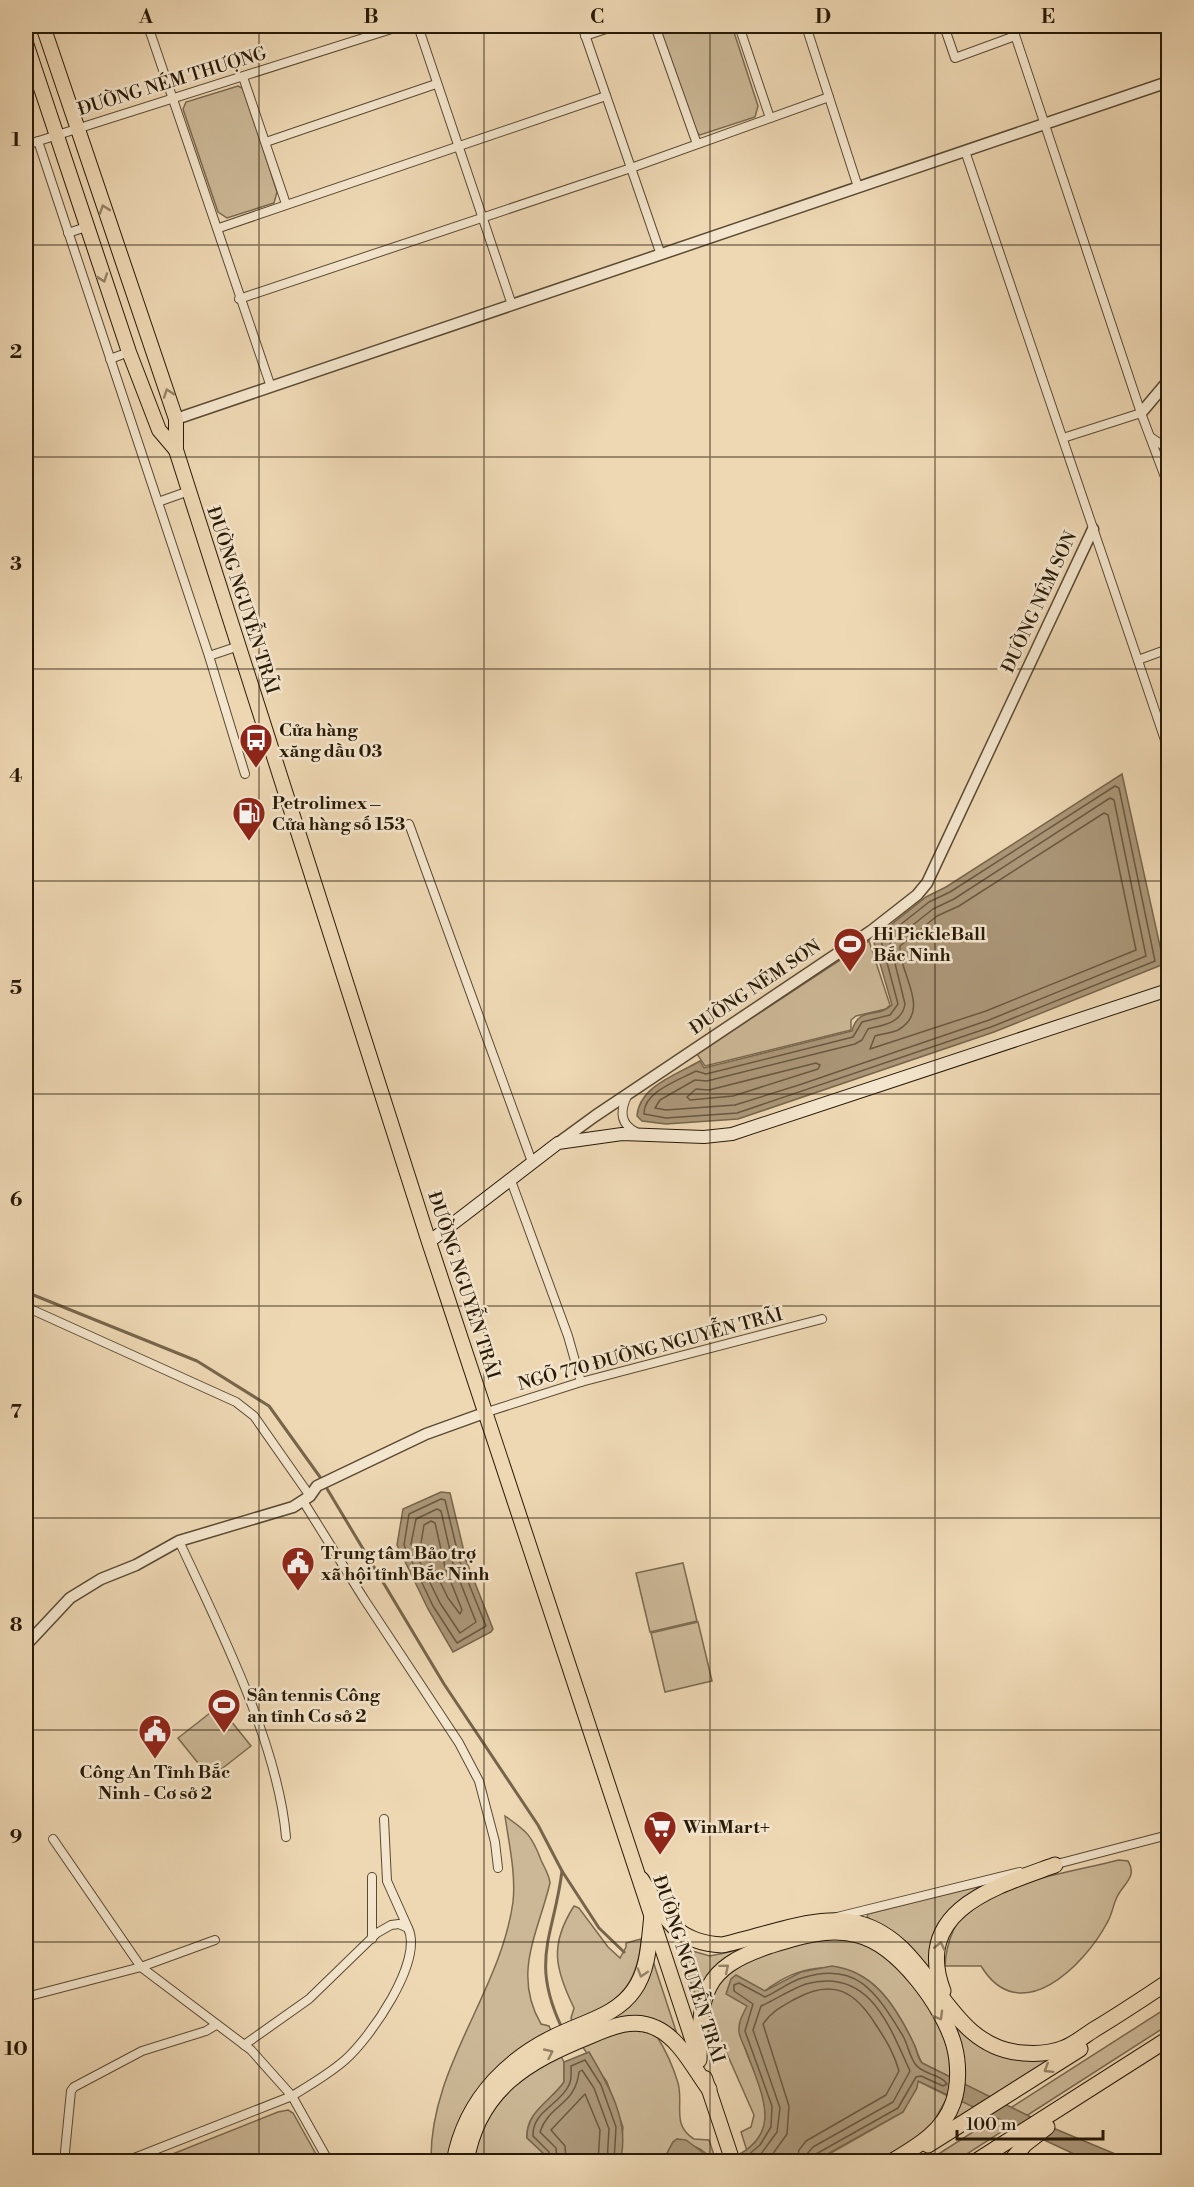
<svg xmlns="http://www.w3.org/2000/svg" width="1194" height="2187" font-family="'Libre Bodoni',serif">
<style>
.green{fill:#ccb897;stroke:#7a694f;stroke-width:1.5}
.water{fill:#ab9779;stroke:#77654b;stroke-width:1.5}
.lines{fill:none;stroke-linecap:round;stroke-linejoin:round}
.shore{stroke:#6a5840;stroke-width:1.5}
.stream{stroke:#77654b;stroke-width:3}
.minor-casing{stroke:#5a4a32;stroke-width:10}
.tertiary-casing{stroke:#5a4a32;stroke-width:13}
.secondary-casing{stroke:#281a07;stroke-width:14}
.trunk-casing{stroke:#281a07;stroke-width:16}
.motorway-casing{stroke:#281a07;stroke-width:17}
.minor{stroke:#f4e6ce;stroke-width:8}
.tertiary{stroke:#f4e6ce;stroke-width:10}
.secondary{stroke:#f4e6ce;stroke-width:12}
.trunk{stroke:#eed8b4;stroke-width:14}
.motorway{stroke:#eed8b4;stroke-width:15}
.oneway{stroke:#958266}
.grid{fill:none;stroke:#281a07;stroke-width:1.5;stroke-opacity:0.55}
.labels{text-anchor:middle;stroke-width:5;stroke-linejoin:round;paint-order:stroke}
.street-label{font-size:18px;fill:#281a07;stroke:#f4e6ce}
.poi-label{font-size:18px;font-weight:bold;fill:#281a07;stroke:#f4e6ce;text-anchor:start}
.neatline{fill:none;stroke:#281a07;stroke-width:2}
.grid-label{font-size:20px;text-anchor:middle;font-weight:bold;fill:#281a07}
</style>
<rect width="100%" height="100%" fill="#eed8b4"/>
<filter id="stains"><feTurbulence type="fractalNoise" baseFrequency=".00333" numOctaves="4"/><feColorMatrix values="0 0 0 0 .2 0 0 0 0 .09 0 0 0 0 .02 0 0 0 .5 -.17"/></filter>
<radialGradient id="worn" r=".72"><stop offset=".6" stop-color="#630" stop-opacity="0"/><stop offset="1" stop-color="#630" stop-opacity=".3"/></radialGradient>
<g class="green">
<polygon points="659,26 732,26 758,106 755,117 700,135 695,131"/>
<polygon points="238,86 244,89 277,192 274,203 227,218 218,212 183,109 186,102"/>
<polygon points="869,941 890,1005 886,1009 856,1016 851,1020 851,1030 705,1066 697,1054"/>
<polygon points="683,1563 697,1621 650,1632 636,1573"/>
<polygon points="698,1622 712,1681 665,1692 651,1633"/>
<polygon points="219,1706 251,1746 210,1778 178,1738"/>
<path d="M 505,1816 C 527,1831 532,1836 541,1860 C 545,1869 549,1874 550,1883 C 538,1933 512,1974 541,2024 L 549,2026 L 552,2033 L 496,2070 L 461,2116 L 449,2161 L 431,2162 C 429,2067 500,1994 513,1902 C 516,1874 509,1844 505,1816 Z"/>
<path d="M 1119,1860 L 1128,1861 C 1138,1877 1123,1884 1117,1897 C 1113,1905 1112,1915 1107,1923 C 1084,1966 1020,2030 981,1966 L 945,1966 C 946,1944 956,1914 976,1902 C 1011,1881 1079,1870 1119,1860 Z"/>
<polygon points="977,1886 977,1889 957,1904 931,1970 903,1940 867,1917 868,1914"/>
<path d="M 574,1906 L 579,1908 L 608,1947 L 620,1958 L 626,1947 L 626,1943 L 641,1939 L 641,1943 C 636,1992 613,2003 573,2024 L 571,2018 L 574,2008 C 555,1969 549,1945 574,1906 Z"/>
<path d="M 850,1938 L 889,1955 L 923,1996 L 939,2023 L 949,2051 L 950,2077 L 922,2063 C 918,2057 917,2049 913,2042 C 890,1994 862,1956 803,1971 C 788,1975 771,1985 760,1995 C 711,2039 778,2078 765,2125 C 763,2135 753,2144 747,2151 L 741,2132 L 751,2127 L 754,2115 L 720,2038 L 708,2024 C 708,2017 706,2007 708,2001 C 729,1952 804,1940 850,1938 Z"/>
<polygon points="678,1947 710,1956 743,1949 704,1981 697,1999"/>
<polygon points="651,1955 676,2031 662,2024 598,2028"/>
<polygon points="1168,2007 1168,2025 956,2161 926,2162"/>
<polygon points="947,2015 1027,2059 1055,2061 944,2126 956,2106"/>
<path d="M 636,2029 L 656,2035 C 665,2049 673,2066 678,2083 C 684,2104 671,2125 694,2139 L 709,2140 L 716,2161 L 700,2149 L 677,2139 L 673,2142 L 663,2161 L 620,2161 L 623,2127 L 607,2082 L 582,2046 L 615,2034 Z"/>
<path d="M 560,2055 L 564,2062 L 564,2082 C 552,2101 525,2112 527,2138 L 545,2155 L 542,2161 L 473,2162 C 479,2131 494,2099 518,2079 C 530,2069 547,2063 560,2055 Z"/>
<polygon points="918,2081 948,2096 930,2128 885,2161 815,2162 903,2112"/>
<polygon points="288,2110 293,2113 317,2156 303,2162 155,2161 278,2112"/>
</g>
<g class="water">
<path d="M 1122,774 L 1164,964 L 994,1032 L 738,1119 L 666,1124 L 642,1121 L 637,1116 C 639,1086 678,1074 700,1061 L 704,1068 L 852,1031 C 858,1006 877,1019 892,1005 L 873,939 L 926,897 L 946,887 Z"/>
<polygon points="441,1492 450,1493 466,1560 493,1629 491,1632 453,1652 428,1609 397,1545 403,1509"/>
<path d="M 832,1966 C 874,1971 896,2007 913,2042 C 917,2049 917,2057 922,2063 L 1053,2128 L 1132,2161 L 1089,2161 L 918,2081 L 917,2088 L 903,2112 L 815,2161 L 722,2162 C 785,2140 765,2101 747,2053 C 745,2047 740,2039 739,2032 C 738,2022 743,2014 747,2006 L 726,1994 L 731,1979 L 736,1975 L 765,1991 L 801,1972 Z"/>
<path d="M 589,2052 C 608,2084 631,2123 620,2161 L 542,2161 L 545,2155 L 527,2138 C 526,2111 551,2101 564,2082 L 564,2062 Z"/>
<polygon points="677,2139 686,2140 714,2161 663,2161 673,2142"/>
</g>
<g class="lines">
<g class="shore">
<path d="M 1115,786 L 1119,788 L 1155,961 L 991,1027 L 737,1113 L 666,1118 L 644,1114 C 643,1092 679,1080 696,1071 L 706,1074 L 853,1037 L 862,1022 L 890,1015 L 898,1004 L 881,940 L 929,902 L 950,892 Z"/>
<path d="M 1110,798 L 1114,800 L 1146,956 L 989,1020 L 799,1085 L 735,1105 L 666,1110 L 655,1108 L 660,1100 L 695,1080 L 707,1081 L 855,1044 L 862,1040 L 868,1029 C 883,1025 902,1023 905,1004 L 890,943 L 933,909 L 954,899 Z"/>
<path d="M 1104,813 L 1108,815 L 1136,950 L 986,1011 L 870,1049 L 875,1036 C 882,1034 891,1033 898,1030 C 933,1010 898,973 900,946 L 937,916 L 959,906 Z"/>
<polygon points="816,1063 820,1065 818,1069 733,1096 690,1100 687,1097 696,1089 709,1090"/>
<polygon points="441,1499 445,1500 460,1562 486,1626 457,1643 433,1606 404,1545 409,1514"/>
<polygon points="437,1509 441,1511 453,1564 476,1622 460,1633 440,1603 411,1544 416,1519"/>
<polygon points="431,1521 435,1523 445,1567 462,1610 460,1614 448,1598 421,1543 424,1525"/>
<path d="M 741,2161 L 760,2145 L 771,2127 L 772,2106 L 745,2031 L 753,2004 L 734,1991 L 734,1985 L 739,1983 L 765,1997 C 778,1991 789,1982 802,1978 C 858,1960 877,1994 903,2036 C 908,2045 910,2058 916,2065 C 924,2075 941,2074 947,2084 L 943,2086 L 921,2076 L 916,2077 L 898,2108 L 816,2154 L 813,2162"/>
<path d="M 549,2162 L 549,2152 L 533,2136 C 532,2111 560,2105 569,2085 C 572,2080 571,2072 571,2066 L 585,2060 L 601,2085 L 616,2127 L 614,2162"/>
<path d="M 557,2162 L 556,2148 L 540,2132 C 549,2104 575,2106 579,2072 L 582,2070 L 594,2088 L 609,2129 L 607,2162"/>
<polyline points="566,2162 565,2146 551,2130 585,2094 600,2130 598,2162"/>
<path d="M 755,2162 L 777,2132 L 780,2108 L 753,2030 L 761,2006 C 775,2000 791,1989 806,1984 C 869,1967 889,2025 910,2071 L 893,2102 L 813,2147 L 807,2154 L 806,2162"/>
<path d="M 767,2162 L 787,2134 L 789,2106 L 763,2024 C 771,2012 781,2007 795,1999 C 833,1978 855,1991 876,2025 C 886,2040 894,2053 899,2071 L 886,2095 L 806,2141 L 799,2150 L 797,2162"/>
</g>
<g class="stream">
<polyline points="26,1292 197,1361 269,1406 320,1477 444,1684 538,1825 562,1871 599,1928 624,1952"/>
<path d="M 561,2026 C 530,1959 554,1936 562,1871"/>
</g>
<g class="minor-casing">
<g id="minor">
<polyline points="148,26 271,387"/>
<polyline points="418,26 512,305"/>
<polyline points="655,26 697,144"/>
<polyline points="739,26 770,118"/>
<polyline points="806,26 858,187"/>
<polyline points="944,26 955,58 1015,36"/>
<polyline points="1012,26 1141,413"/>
<polyline points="585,36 615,26"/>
<polyline points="243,77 286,204"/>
<polyline points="38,141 209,656 239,646"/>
<polyline points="266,142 436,84"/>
<polyline points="26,145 401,26"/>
<polyline points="965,151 1168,749"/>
<polyline points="219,228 606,96"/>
<polyline points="68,233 86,227"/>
<polyline points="661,255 631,168 829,97"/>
<polyline points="239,299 631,168 582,26"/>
<polyline points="110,359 129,352"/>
<polyline points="1063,438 1141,413 1168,485"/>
<polyline points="1152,438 1168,449"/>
<polyline points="158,502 189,491"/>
<polyline points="209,656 245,774"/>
<polyline points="1138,660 1168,649"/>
<polyline points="409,824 532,1162"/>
<path d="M 627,1096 C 620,1111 620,1124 636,1132"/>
<polyline points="510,1178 568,1336 581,1382"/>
<polyline points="26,1307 236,1402 254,1416 310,1496"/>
<polyline points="487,1412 581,1382 822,1319"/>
<polyline points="303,1501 364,1599 459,1743 479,1781 495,1842 498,1868"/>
<path d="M 179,1541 C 219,1627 278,1743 286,1837"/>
<polyline points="384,1819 387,1881 408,1928"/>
<polyline points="53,1839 141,1967 215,1940"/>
<polyline points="1053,1865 1168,1835"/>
<polyline points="837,1917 1020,1872"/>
<polyline points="372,1939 372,1877"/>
<polyline points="26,1997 141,1967 251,2050 292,2096 124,2162"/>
<path d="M 244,2045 L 309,1999 L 377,1933 L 391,1925 L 399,1924 L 408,1928 C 424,1961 370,2038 345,2060 C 329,2074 310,2085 292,2096 L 329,2162"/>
<polyline points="64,2162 71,2091 74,2087 142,2051 206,2031 216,2025"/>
</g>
</g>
<g class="tertiary-casing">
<g id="tertiary">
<polyline points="1141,413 1168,381"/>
<polyline points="176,419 1168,82"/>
<polyline points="558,1143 595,1116 871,931 917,895 927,883 1093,529"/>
<polyline points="26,1645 70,1598 101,1579 136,1565 179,1541 293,1507 310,1496 317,1486 426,1434 487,1412"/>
</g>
</g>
<g class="secondary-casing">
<polyline id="secondary" points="429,1242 558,1143 622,1134 704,1137 732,1134 1168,990"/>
</g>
<g class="trunk-casing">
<g id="trunk">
<polyline points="43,26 176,419 176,450 429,1242 697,2054"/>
<polyline points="26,43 129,352 159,430 176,450"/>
<polyline points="705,2078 733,2162"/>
</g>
</g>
<g class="motorway-casing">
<g id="motorway">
<path d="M 641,1879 C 665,1916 673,1942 722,1945 C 761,1937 812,1915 852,1922 C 932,1936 941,2048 1023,2053 C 1036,2054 1052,2053 1064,2048 C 1075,2044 1085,2035 1095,2029 C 1120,2014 1144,1998 1168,1982"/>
<path d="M 943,1991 C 912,1909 998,1886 1055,1865"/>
<path d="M 699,2060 C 701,1995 700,1969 769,1946 C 798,1937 828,1927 858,1935 C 898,1945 943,2006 954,2045 C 959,2063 959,2086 953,2103 C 943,2132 916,2147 891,2162"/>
<polyline points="928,2145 1080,2049"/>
<path d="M 454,2162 C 466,2097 511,2054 569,2030 C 592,2020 619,2012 634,1990 C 649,1969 649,1940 652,1915"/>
<path d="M 466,2162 C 478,2089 528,2061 590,2036 C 611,2027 634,2017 656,2028 C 680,2039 694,2069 709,2089"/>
<polyline points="975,2162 1168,2039"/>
<polyline points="1010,2162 1025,2144 1047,2127"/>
</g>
</g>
<use href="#minor" class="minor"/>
<use href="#tertiary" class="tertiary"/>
<use href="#secondary" class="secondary"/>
<use href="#trunk" class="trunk"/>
<use href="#motorway" class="motorway"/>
</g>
<defs><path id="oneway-chevron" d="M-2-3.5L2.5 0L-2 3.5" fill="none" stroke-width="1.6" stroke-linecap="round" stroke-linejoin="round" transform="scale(1.5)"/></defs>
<g class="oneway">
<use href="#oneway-chevron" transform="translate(104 209) rotate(-109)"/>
<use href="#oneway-chevron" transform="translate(103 278) rotate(71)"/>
<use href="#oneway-chevron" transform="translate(168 393) rotate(-109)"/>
<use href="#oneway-chevron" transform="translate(940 1946) rotate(-77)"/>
<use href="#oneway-chevron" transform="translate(725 1968) rotate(-40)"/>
<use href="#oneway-chevron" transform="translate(642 1973) rotate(107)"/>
<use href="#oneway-chevron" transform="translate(939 2016) rotate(60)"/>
<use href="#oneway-chevron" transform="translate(549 2053) rotate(-25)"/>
<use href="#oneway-chevron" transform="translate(1048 2069) rotate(148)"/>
</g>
<path class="grid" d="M 259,26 L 259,2162M 484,26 L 484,2162M 710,26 L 710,2162M 935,26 L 935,2162M 26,245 L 1168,245M 26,457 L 1168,457M 26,669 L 1168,669M 26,881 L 1168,881M 26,1094 L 1168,1094M 26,1306 L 1168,1306M 26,1518 L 1168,1518M 26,1730 L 1168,1730M 26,1942 L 1168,1942"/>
<defs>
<g id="bus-pin" transform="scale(1.725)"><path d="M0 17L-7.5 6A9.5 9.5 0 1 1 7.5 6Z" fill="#8f2418" stroke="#f4e6ce"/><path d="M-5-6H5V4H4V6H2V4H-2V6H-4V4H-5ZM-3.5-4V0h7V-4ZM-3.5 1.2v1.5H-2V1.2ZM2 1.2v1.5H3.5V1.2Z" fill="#fff"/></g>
<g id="fuel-pin" transform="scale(1.725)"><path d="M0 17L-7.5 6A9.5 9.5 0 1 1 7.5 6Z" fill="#8f2418" stroke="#f4e6ce"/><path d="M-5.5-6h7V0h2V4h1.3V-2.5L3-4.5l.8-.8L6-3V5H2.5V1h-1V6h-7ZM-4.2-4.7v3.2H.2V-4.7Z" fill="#fff"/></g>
<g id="stadium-pin" transform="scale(1.725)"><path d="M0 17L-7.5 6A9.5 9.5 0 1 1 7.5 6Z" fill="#8f2418" stroke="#f4e6ce"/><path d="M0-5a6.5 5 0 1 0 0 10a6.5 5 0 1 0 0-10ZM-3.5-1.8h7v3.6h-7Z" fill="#fff"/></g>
<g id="civic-pin" transform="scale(1.725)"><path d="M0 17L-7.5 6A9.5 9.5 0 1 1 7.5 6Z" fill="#8f2418" stroke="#f4e6ce"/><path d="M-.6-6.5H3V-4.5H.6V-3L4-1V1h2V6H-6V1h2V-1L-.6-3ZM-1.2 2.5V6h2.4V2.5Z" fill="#fff"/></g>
<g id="supermarket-pin" transform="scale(1.725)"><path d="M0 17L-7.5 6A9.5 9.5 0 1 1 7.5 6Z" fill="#8f2418" stroke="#f4e6ce"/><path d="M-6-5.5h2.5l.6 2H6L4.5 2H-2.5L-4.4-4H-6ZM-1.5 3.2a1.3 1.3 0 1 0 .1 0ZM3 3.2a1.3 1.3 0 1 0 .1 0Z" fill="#fff"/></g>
</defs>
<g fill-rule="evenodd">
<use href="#bus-pin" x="256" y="740"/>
<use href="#fuel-pin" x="249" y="813"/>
<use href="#stadium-pin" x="850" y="944"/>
<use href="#civic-pin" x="298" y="1563"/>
<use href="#stadium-pin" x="224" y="1705"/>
<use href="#civic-pin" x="155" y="1731"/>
<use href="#supermarket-pin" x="660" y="1827"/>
</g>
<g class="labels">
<g class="street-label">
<text transform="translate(172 81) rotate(-17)" y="6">ĐƯỜNG NÉM THƯỢNG</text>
<text transform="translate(243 600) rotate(72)" y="6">ĐƯỜNG NGUYỄN TRÃI</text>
<text transform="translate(1039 602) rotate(-65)" y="6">ĐƯỜNG NÉM SƠN</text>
<text transform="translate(755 987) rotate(-34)" y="6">ĐƯỜNG NÉM SƠN</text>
<text transform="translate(464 1285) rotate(72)" y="6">ĐƯỜNG NGUYỄN TRÃI</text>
<text transform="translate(650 1349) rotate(-15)" y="6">NGÕ 770 ĐƯỜNG NGUYỄN TRÃI</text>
<text transform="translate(689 1969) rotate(72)" y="6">ĐƯỜNG NGUYỄN TRÃI</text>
</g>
<g class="poi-label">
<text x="279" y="736">Cửa hàng<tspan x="279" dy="21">xăng dầu 03</tspan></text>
<text x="272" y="809">Petrolimex –<tspan x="272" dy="21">Cửa hàng số 153</tspan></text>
<text x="873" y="940">Hi PickleBall<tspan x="873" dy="21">Bắc Ninh</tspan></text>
<text x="321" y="1559">Trung tâm Bảo trợ<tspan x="321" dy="21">xã hội tỉnh Bắc Ninh</tspan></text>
<text x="247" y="1701">Sân tennis Công<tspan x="247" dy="21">an tỉnh Cơ sở 2</tspan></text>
<text x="155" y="1778" text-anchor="middle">Công An Tỉnh Bắc<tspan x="155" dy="21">Ninh - Cơ sở 2</tspan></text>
<text x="683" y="1833">WinMart+</text>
</g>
</g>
<rect width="1194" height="2187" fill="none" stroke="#eed8b4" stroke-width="66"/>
<path d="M957 2130v9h146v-9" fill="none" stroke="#281a07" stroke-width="3"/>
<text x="966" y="2130" font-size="18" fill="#281a07" stroke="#f4e6ce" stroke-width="4.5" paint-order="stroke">100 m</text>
<rect x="33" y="33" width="1128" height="2121" class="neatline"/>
<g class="grid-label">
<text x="146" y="23">A</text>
<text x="371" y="23">B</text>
<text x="597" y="23">C</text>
<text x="823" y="23">D</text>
<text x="1048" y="23">E</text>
<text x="16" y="146">1</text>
<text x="16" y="358">2</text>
<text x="16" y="570">3</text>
<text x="16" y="782">4</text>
<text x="16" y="994">5</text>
<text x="16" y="1206">6</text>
<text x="16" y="1418">7</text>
<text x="16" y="1631">8</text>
<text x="16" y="1843">9</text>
<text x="16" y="2055">10</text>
</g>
<rect width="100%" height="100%" filter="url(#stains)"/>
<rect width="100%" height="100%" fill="url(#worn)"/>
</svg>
